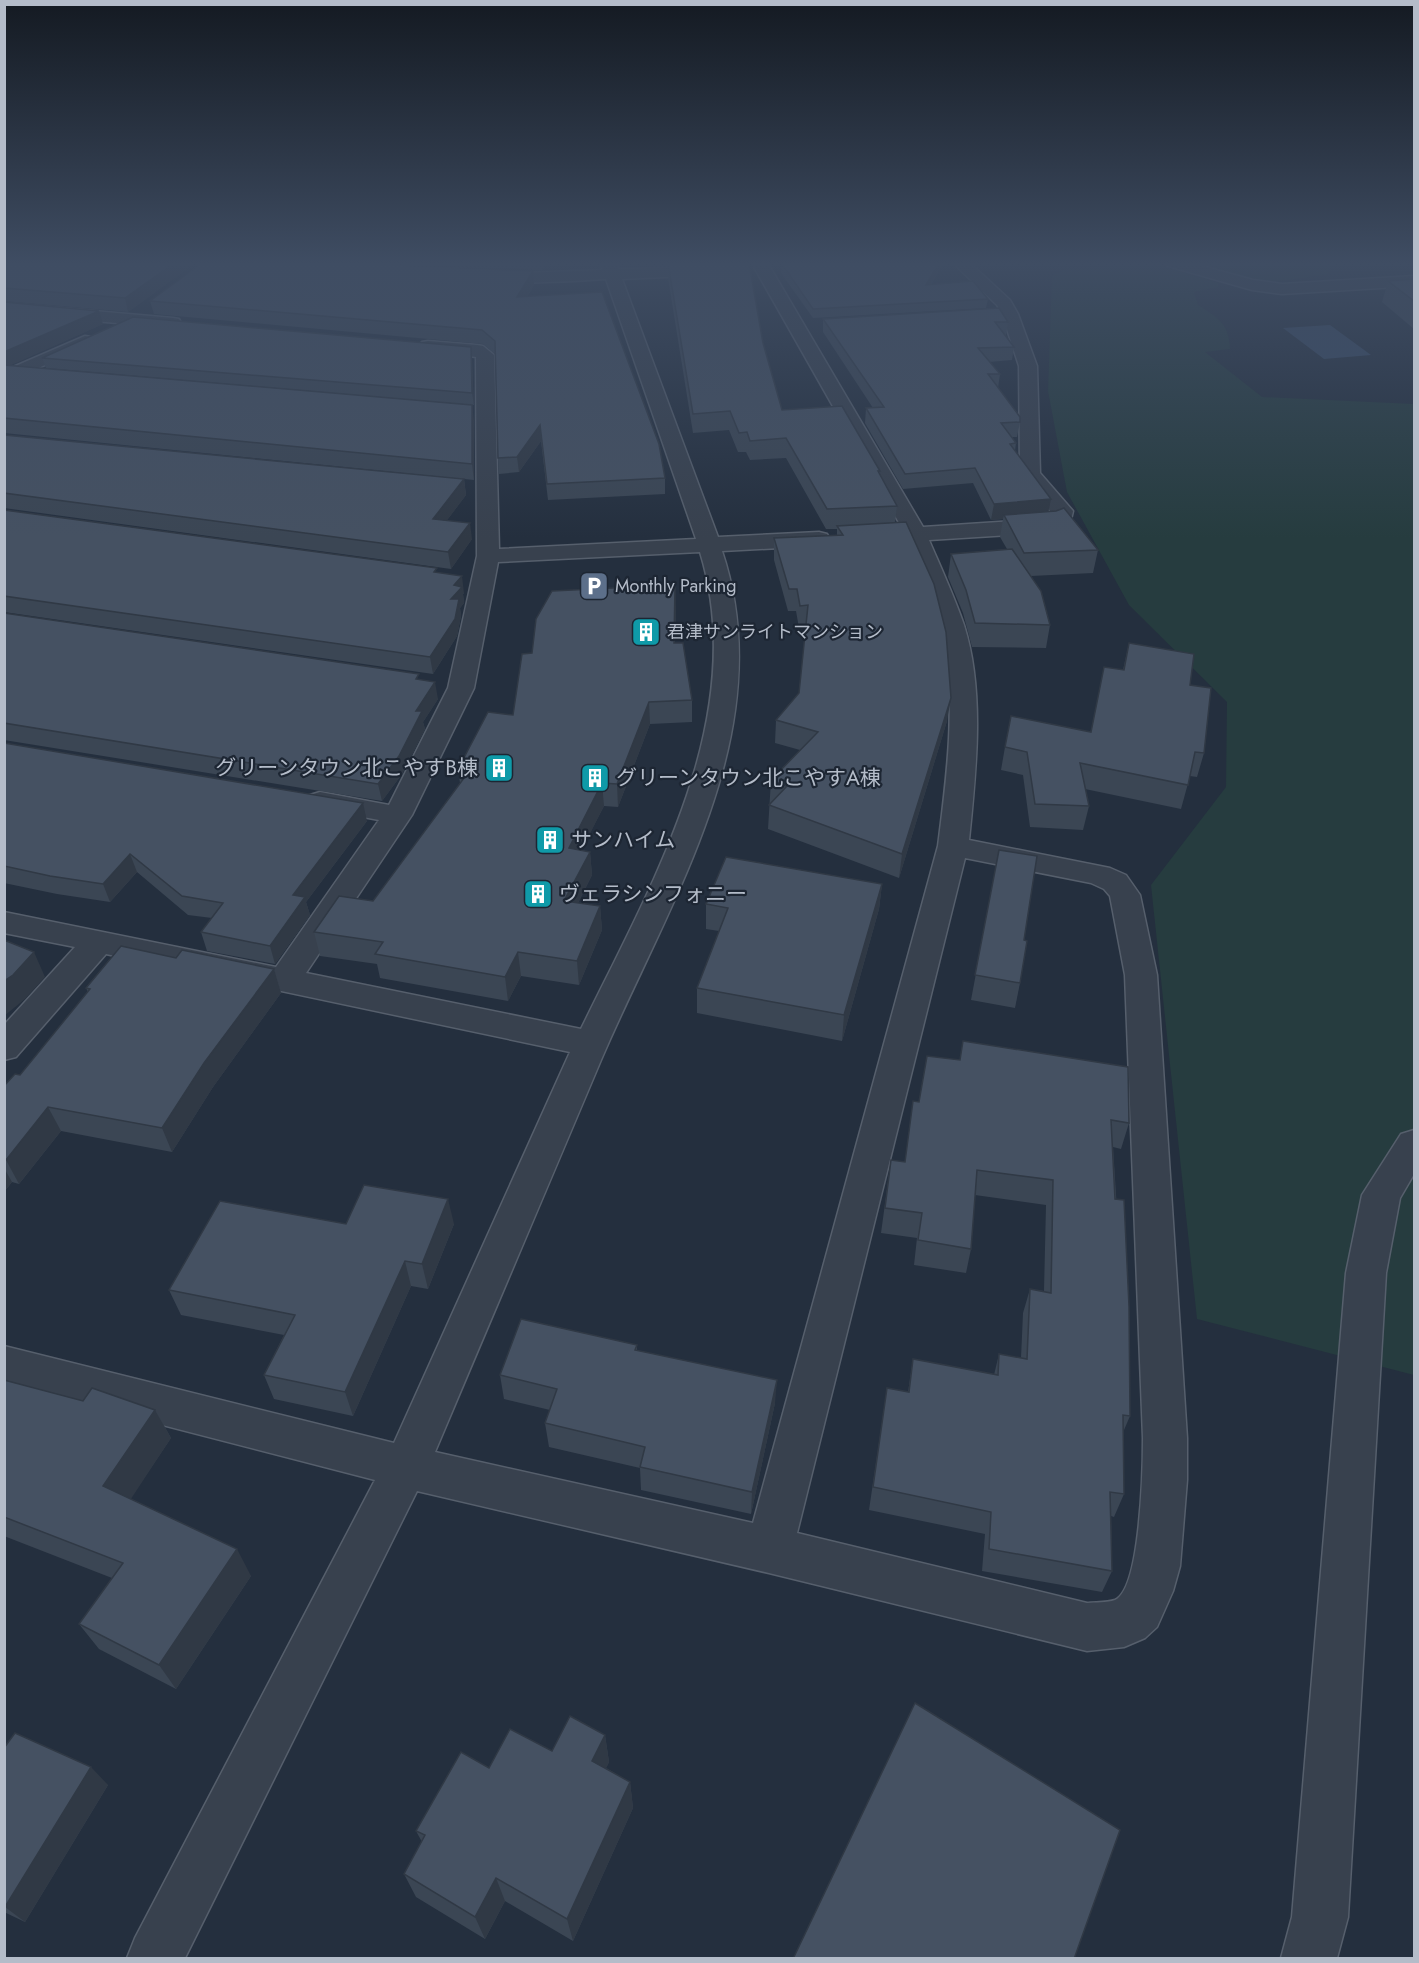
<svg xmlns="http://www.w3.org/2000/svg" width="1419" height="1963" font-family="Jost,'Noto Sans JP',sans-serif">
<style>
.green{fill:#263c3f}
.water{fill:#394c67}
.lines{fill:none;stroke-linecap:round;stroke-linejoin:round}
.minor-casing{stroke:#565f6c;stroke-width:3}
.minor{fill:#38414e;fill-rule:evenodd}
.wall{fill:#3b4654}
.shaded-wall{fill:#303945}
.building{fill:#455162;stroke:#303945;stroke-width:1.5}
.labels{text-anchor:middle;stroke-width:4.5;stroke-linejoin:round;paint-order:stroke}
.far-poi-label{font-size:18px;fill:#b4bcc9;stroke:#1d2633;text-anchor:start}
.poi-label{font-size:21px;fill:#b4bcc9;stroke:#1d2633;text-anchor:start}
</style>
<rect width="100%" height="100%" fill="#242f3e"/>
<g class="green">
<polygon points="1200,263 1334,263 1329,274 1267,283"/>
<path d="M 1156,264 L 1218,283 L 1218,287 L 1194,292 L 1198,305 C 1218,318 1229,323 1230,349 L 1205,352 L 1262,397 L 1414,404 L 1414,1375 L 1197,1319 L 1151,885 L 1226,787 L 1227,702 L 1129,605 L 1067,492 L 1048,391 L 1052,275 L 1071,268 Z"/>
</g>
<polygon class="water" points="1330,325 1371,355 1324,359 1283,328"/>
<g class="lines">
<g class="minor-casing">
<g id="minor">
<path d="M 600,263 L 616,263 L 618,269 L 717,267 L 719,270 L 717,273 L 711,275 L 622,279 L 718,537 L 819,532 L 827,534 L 830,539 L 827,544 L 819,546 L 722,551 C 782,730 669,901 601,1060 C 546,1191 490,1321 435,1452 L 753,1523 L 938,846 C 947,774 958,699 940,627 C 933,598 918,569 908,541 L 887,540 L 884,535 L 887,530 L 902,528 L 754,267 L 759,263 L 768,264 L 770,267 L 923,527 L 1045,519 L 1051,515 L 1051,512 L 1020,474 L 1019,366 L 1002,314 L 997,305 L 953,263 L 970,263 L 1010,300 L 1018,314 L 1037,366 L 1040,473 L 1073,511 C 1071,527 1056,530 1042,533 L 929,540 C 941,568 954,596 964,625 C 985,691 976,772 969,840 L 1110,868 L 1126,875 L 1140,895 L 1157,975 L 1187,1438 L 1187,1480 L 1180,1566 L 1173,1591 L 1157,1627 L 1145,1638 L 1124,1647 L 1087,1651 L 769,1573 L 417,1491 L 185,1958 L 127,1958 L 135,1938 L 375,1480 L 4,1384 L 4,1346 L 394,1443 L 570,1052 L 106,954 L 16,1057 L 4,1060 L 4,1025 L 75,947 L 4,933 L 4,912 L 276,967 L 379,820 L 310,807 L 306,801 L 310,795 L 320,792 L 389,805 L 448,688 L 477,556 L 476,357 L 422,350 L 419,346 L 422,342 L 428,341 L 477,345 L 483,346 L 494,355 L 499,549 L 696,539 L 606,279 C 585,280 489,288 479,276 L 487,271 L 522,273 L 603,270 ZM 700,552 C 751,717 651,885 581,1029 L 306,973 L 412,815 L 474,688 L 498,562 ZM 965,858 L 1091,883 L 1104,889 L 1110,896 L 1125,975 L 1143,1438 C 1143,1465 1141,1589 1115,1600 C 1107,1603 1095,1602 1087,1603 L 797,1533 Z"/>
<polygon points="1165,263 1191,263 1253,280 1282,284 1414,276 1414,286 1282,294 1252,290 1168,266"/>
<polygon points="4,303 173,318 179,319 181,323 179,327 173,328 4,313"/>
<polygon points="85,336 91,337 94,341 91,345 4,383 4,371"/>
<polygon points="1414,1130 1414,1174 1400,1198 1386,1273 1348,1917 1337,1958 1281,1958 1292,1917 1346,1273 1362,1195 1401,1134"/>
</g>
</g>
<use href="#minor" class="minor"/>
</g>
<g class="wall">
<polygon points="4,263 195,263 128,312 4,301"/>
<polygon points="370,263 546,263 542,270"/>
<polygon points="666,263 749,263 763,343 782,410 880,471 880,474 897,506 895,523 947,721 899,878 768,829 771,780 800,750 775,743 776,720 799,693 806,628 799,628 796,611 788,611 774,560 774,538 837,535 837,529 826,529 786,458 750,460 746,452 738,452 729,430 693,433 668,278 668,264 666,264"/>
<polygon points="801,263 943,263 931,285 988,299 986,308 813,318 781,273 782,264"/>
<polygon points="533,271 534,285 527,297 665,478 665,494 548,500 541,441 519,472 499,474 498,458 495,354 483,344 154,314 150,301"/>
<polygon points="1414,279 1414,329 1382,302 1388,281"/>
<polygon points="4,302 103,324 10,365 474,420 474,480 4,433"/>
<polygon points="823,319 1008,322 1006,335 1005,335 1014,347 1012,360 989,362 1000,374 998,388 1020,422 1017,437 1012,437 1016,443 1015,451 1049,512 1098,550 1093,573 1031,576 1050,625 1046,648 972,647 963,613 948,577 951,554 1007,549 1000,537 1003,519 991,520 973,483 903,489 865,423 866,408 873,408 823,332"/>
<polygon points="471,347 474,405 46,368 42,358"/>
<polygon points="4,435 464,479 466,495 447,520 472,539 451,569 4,508"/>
<polygon points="4,510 437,573 464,593 463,594 464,603 460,608 461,616 457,636 433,674 4,612"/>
<polygon points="676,607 675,643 692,700 692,722 650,724 618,807 604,806 581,850 590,852 592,875 578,903 600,906 602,930 579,985 521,976 508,1001 380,978 377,964 320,956 314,932 373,901 460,783 458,769 513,715 532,653"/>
<polygon points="4,613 420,680 438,699 423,722 425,729 402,774 382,801 4,740"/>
<polygon points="1129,643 1190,685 1204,753 1197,777 1190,776 1181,809 1085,789 1089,806 1083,830 1030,827 1023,775 1001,770 1005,747 1090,732 1123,670"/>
<polygon points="4,743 367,821 306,902 310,915 275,964 207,951 201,932 212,918 188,915 137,872 110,902 57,894 4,883"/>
<polygon points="999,850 1024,940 1020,983 1015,1008 971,1000"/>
<polygon points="882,884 879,909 842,1041 697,1013 697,988 719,931 706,929 706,904"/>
<polygon points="176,958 274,969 281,993 213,1087 172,1152 61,1131 19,1184 12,1182 4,1192 4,1086 20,1075 88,992 86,988"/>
<polygon points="927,1056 1129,1123 1121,1149 1113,1147 1130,1416 1124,1430 1124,1494 1114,1517 1111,1516 1112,1571 1102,1592 982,1571 985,1534 869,1510 887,1388 908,1392 913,1359 994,1375 999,1354 1021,1358 1023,1313 1030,1289 1044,1291 1046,1205 975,1195 971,1249 966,1273 914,1265 917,1238 881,1233 891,1160 905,1162 913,1101 919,1102"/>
<polygon points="346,1224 454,1224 428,1289 411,1286 353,1416 274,1399 264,1375 284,1335 181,1315 169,1290"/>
<polygon points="637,1345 637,1351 775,1403 751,1514 641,1490 640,1468 549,1447 545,1423 550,1410 504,1399 500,1375"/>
<polygon points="4,1380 83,1401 155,1410 171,1438 130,1499 251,1576 176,1689 99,1649 79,1624 112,1578 4,1536"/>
<polygon points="605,1735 609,1762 606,1768 630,1782 633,1808 573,1941 505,1901 485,1939 416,1897 404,1874 422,1842 416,1831 489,1768 552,1751"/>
<polygon points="4,1748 108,1785 25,1922 4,1912"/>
</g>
<g class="shaded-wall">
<polygon points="174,263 195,263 128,312 125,298"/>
<polygon points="542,263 546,263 542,270"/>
<polygon points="939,263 943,263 925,294 926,285"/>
<polygon points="533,271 534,285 518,311 517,297"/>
<polygon points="99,311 103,324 7,367 4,371 4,352"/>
<polygon points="471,347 472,357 474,405 472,393"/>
<polygon points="472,405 474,420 474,480 472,464"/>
<polygon points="540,425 541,441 519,472 517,457"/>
<polygon points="464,479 466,495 436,535 433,519"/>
<polygon points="1051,499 1048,514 1004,515 1003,519 991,520 994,504"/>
<polygon points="470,523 472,539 451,569 448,552"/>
<polygon points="462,576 464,593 463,594 464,603 460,608 461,616 457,636 433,674 430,657 451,599 454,585"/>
<polygon points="675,585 676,607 674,666 674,643"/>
<polygon points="435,682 438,699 423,722 425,729 402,774 382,801 378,784 416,711"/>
<polygon points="951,698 947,721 899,878 902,854"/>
<polygon points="649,702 650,724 618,807 617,784"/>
<polygon points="602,783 604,806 571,871 569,848"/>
<polygon points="363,803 367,821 306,902 310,915 275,964 270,946 293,895"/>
<polygon points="590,852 592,875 567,925 564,901"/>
<polygon points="130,854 137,872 110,902 103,884"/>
<polygon points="882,884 879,909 842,1041 844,1015"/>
<polygon points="600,906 602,930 579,985 577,961"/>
<polygon points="34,952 45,977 25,999 4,1016 4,981"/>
<polygon points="518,952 521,976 508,1001 505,977"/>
<polygon points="274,969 281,993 213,1087 172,1152 162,1128 204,1063"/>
<polygon points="48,1107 61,1131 19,1184 6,1160"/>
<polygon points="4,1168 12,1182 4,1192"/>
<polygon points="448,1199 454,1224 428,1289 422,1264"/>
<polygon points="405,1261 411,1286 353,1416 345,1392"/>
<polygon points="777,1380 775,1403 751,1514 752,1492"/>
<polygon points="155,1410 171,1438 121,1514 103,1486"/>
<polygon points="237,1549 251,1576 176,1689 159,1665"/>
<polygon points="605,1735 609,1762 597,1788 592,1761"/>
<polygon points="91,1767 108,1785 25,1922 5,1907"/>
<polygon points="630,1782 633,1808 573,1941 567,1919"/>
<polygon points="496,1878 505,1901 485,1939 475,1917"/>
</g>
<g class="building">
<polygon points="4,263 174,263 125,298 4,288"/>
<polygon points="202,263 354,263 533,271 517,297 602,292 659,444 665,478 547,484 540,425 517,457 498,458 495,341 482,330 150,301"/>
<polygon points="668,263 749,263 763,343 782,410 842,406 880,471 878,471 897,506 827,509 786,438 750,441 747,432 739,433 730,411 693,414"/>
<polygon points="801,263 939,263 926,285 973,281 988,299 813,309 782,264"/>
<polygon points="1414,279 1414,301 1388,281"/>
<polygon points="4,302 99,311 4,352"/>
<polygon points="999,308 1008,322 995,322 1014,347 978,348 1000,374 988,374 1020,417 1020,422 1001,423 1016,443 1010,444 1051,499 994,504 975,468 905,474 866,408 884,407 823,319"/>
<polygon points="133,317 471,347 472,393 42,358"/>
<polygon points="4,365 472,405 472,464 4,418"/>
<polygon points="4,435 464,479 433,519 470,523 448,552 4,493"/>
<polygon points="1064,508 1098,550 1024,553 1004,515 1056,511"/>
<polygon points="4,510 437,568 434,572 462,576 454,585 462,587 451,599 459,599 455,619 430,657 4,596"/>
<polygon points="906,522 934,584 946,632 951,698 902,854 769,805 787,786 771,780 818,732 776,720 799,693 808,605 800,606 797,589 789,589 774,538 843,535 837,526"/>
<polygon points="1012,549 1041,591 1050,625 975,623 966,590 951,554"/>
<polygon points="675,585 674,643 683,643 692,700 649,702 617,784 602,783 569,848 590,852 564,901 600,906 577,961 518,952 505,977 375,954 383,942 314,932 339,896 373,901 470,770 458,769 488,712 513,715 522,654 532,653 536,619 552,591"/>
<polygon points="4,613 419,674 416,679 435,682 416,711 422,711 399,756 378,784 4,723"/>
<polygon points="1129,643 1194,654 1190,685 1211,688 1204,753 1195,752 1188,785 1080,763 1089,806 1035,804 1027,752 1005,747 1011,716 1091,732 1104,667 1124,670"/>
<polygon points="4,743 363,803 293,895 305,897 270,946 201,932 223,903 182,896 130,854 103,884 50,876 4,866"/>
<polygon points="999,850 1037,856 1024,940 1027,941 1020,983 975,975"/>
<polygon points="726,857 882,884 844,1015 697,988 728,908 706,904"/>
<polygon points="4,940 34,952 13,975 4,981"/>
<polygon points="121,946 176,958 182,950 274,969 204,1063 162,1128 48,1107 6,1160 4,1160 4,1086 15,1074 20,1075 90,989 86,988"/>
<polygon points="963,1041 1128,1067 1129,1123 1111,1120 1115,1199 1124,1200 1129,1306 1130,1416 1123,1415 1124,1494 1110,1492 1112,1571 989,1549 991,1512 873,1487 887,1388 909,1392 913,1359 998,1375 999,1354 1027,1359 1030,1289 1051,1293 1053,1180 977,1170 971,1249 918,1240 922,1213 885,1208 891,1160 905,1162 913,1101 919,1102 927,1056 960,1060"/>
<polygon points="364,1185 448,1199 422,1264 405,1261 345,1392 264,1375 295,1315 169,1290 220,1201 346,1224"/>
<polygon points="521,1319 637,1345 635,1350 777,1380 752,1492 640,1467 645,1447 545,1423 557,1389 500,1375"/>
<polygon points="4,1380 83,1401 92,1388 155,1410 103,1486 237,1549 159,1665 79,1624 123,1563 4,1517"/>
<polygon points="915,1703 1120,1830 1074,1959 793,1959"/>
<polygon points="570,1716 605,1735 592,1761 630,1782 567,1919 496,1878 475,1917 404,1874 425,1835 416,1831 461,1752 489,1768 510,1729 552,1751"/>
<polygon points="15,1733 91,1767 5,1907 4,1748"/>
</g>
<linearGradient id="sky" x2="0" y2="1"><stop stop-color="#141a22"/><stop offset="0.49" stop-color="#3f4d63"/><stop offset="1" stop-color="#3f4d63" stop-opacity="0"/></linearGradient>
<rect width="1419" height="538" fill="url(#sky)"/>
<defs>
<g id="parking-square" transform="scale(1.5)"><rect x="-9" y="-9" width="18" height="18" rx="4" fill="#5c6f8a" stroke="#1d2633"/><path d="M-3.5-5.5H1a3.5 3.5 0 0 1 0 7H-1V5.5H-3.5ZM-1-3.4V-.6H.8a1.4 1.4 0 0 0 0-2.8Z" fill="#fff"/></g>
<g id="building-square" transform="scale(1.5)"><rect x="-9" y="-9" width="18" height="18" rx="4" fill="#0f9aa8" stroke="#1d2633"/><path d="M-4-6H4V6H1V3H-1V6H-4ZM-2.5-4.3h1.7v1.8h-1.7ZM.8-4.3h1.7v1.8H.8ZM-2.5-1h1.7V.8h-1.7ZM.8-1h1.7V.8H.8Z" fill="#fff"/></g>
</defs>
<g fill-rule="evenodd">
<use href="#parking-square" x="594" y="586"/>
<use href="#building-square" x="646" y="632"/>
<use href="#building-square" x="499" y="768"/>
<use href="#building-square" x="595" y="778"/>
<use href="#building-square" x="550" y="840"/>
<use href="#building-square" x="538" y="894"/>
</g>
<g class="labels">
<g class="far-poi-label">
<text x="615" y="592">Monthly Parking</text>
<text x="667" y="638">君津サンライトマンション</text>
</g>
<g class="poi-label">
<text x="478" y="775" text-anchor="end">グリーンタウン北こやすB棟</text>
<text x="616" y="785">グリーンタウン北こやすA棟</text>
<text x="571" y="847">サンハイム</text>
<text x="559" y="901">ヴェラシンフォニー</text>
</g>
</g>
<rect width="1419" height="1963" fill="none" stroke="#b4bcc9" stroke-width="12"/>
</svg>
